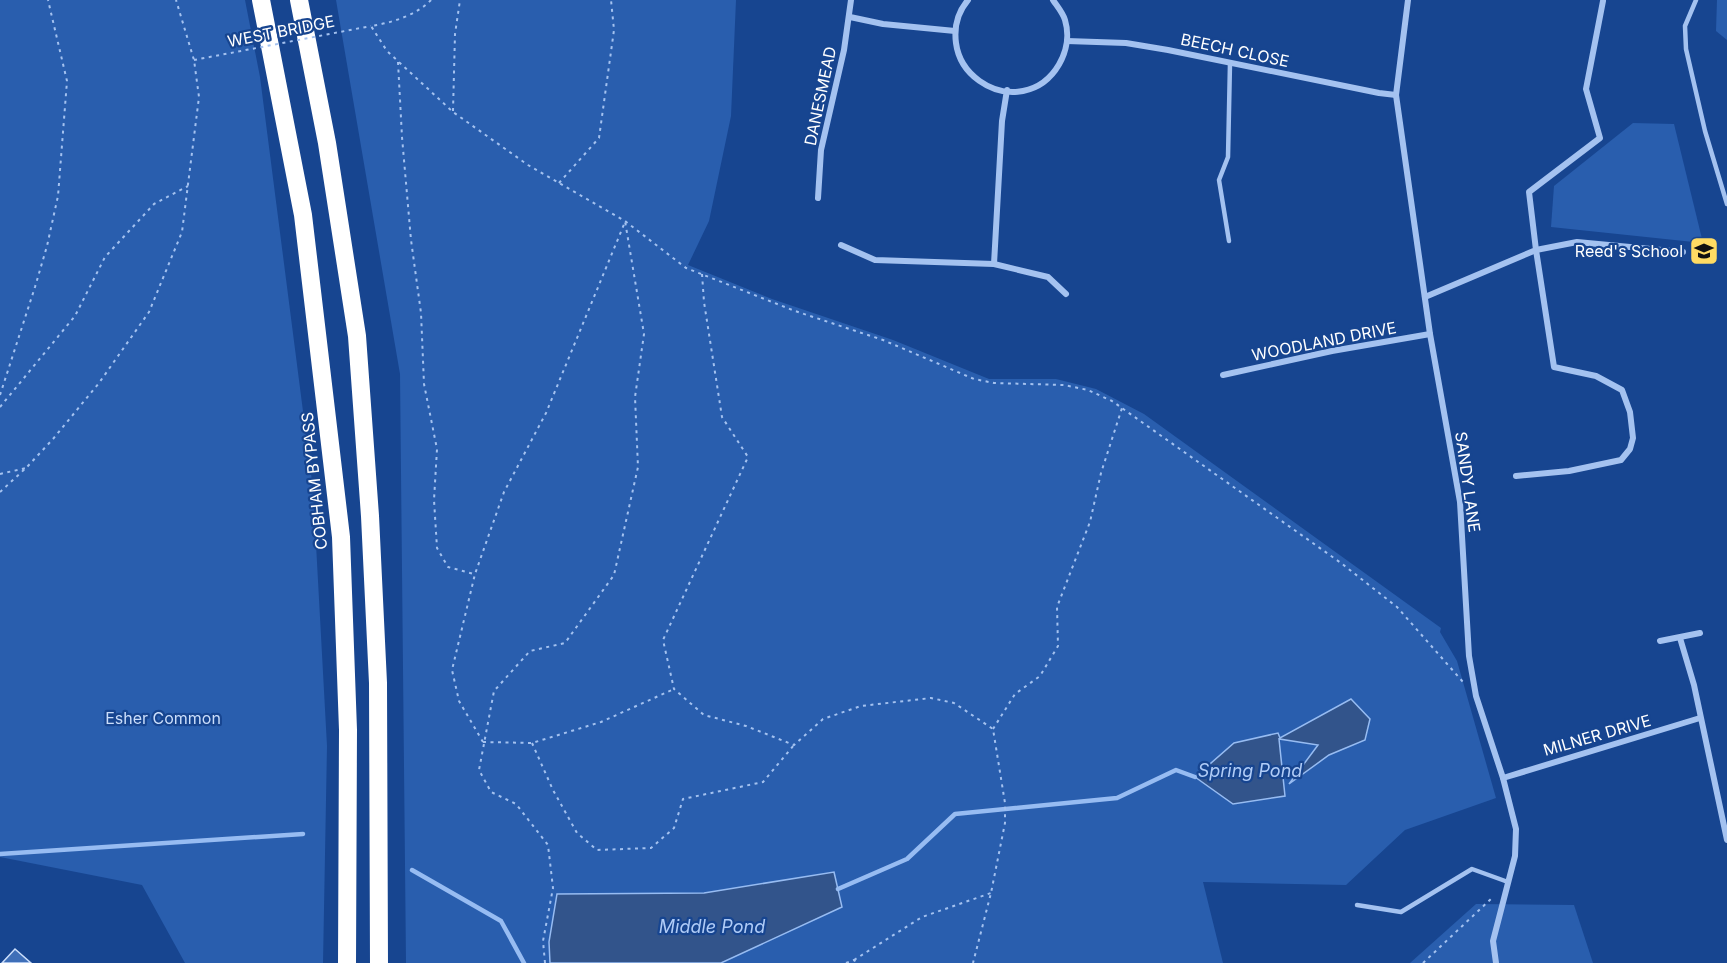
<svg xmlns="http://www.w3.org/2000/svg" width="1727" height="963" font-family="Inter,sans-serif">
<style>
.green{fill:#295eae}
.water{fill:#32548b;stroke:#97bcf2;stroke-width:1.5}
.lines{fill:none;stroke-linecap:round;stroke-linejoin:round}
.stream{stroke:#97bcf2;stroke-width:4.5}
.building{fill:#3f6fb8;stroke:#cbdefb;stroke-width:1.5}
.path{stroke:#a4c2f0;stroke-width:2;stroke-dasharray:3 4.5;stroke-linecap:butt}
.lane{stroke:#a4c2f0;stroke-width:4.5}
.street{stroke:#a4c2f0;stroke-width:6}
.highway{stroke:#fff;stroke-width:18}
.path-bridge{stroke:#a4c2f0;stroke-width:2;stroke-dasharray:3 4.5;stroke-linecap:butt}
.labels{text-anchor:middle;stroke-width:4.5;stroke-linejoin:round;paint-order:stroke}
.street-label{font-size:16px;fill:#fff;stroke:#174590}
.poi-label{font-size:16px;fill:#fff;stroke:#174590;text-anchor:end}
.park-label{font-size:16px;fill:#cbdefb;stroke:#174590}
.water-label{font-size:18px;font-style:italic;fill:#b0ccf7;stroke:#174590}
</style>
<rect width="100%" height="100%" fill="#174590"/>
<g class="green">
<polygon points="0,0 245,0 260,77 313,489 327,746 323,963 185,963 142,885 0,857"/>
<polygon points="336,0 736,0 731,116 709,221 688,265 772,299 893,340 989,379 1056,379 1096,389 1144,414 1441,628 1440,632 1457,661 1496,798 1405,830 1346,885 1203,882 1223,963 406,963 400,374"/>
<polygon points="1717,0 1727,0 1727,40 1716,31"/>
<polygon points="1633,123 1674,124 1703,243 1551,227 1554,186"/>
<polygon points="1476,904 1574,905 1593,963 1410,963"/>
</g>
<g class="water">
<polygon points="1351,699 1370,719 1365,740 1329,755 1289,784 1318,745 1279,739 1285,796 1233,804 1195,777 1234,743 1278,733 1280,738"/>
<polygon points="834,872 842,907 721,963 550,963 549,942 557,894 704,893"/>
</g>
<g class="lines">
<g class="stream">
<polyline points="0,854 303,834"/>
<polyline points="412,870 501,921 524,963"/>
<polyline points="838,889 907,859 955,814 1117,798 1176,770 1195,777"/>
</g>
</g>
<polygon class="building" points="15,949 31,963 2,963"/>
<g class="lines">
<g class="path">
<path d="M 431,0 C 417,15 391,23 371,26 L 387,51 L 453,112 L 528,165 L 625,221 L 686,268 L 795,311 L 883,340 L 974,379 L 994,383 L 1064,385 L 1088,390 L 1112,401 L 1341,563 L 1397,607 L 1463,682"/>
<polyline points="398,62 402,137 411,240 421,313 424,384 437,449 434,500 437,548 448,567 474,574"/>
<polyline points="453,111 455,34 460,0"/>
<polyline points="559,183 599,138 614,30 611,0"/>
<polyline points="702,274 704,302 722,417 748,457 663,640 674,689 704,715 746,726 794,745 823,719 861,706 931,698 954,703 993,729 1005,803 1005,823 991,893 973,963"/>
<polyline points="0,395 35,287 47,246 58,196 67,81 48,0"/>
<polyline points="0,407 75,316 105,257 154,204 188,186"/>
<polyline points="0,474 26,468"/>
<polyline points="0,492 27,467 53,439 99,383 149,312 182,232 199,97 194,60 176,0"/>
<polyline points="993,729 1015,694 1040,676 1058,646 1057,607 1090,522 1101,473 1122,408"/>
<polyline points="483,742 459,701 452,670 475,574 504,492 546,413 625,222"/>
<polyline points="483,742 532,743 601,722 674,689"/>
<polyline points="532,743 553,790 577,833 597,850 651,848 674,828 683,799 763,782 794,745"/>
<polyline points="854,960 922,917 991,893"/>
<polyline points="545,963 543,941 553,888 548,845 516,804 491,792 479,770 494,691 530,651 565,643 614,575 638,467 635,397 644,334 625,221"/>
<polyline points="846,963 854,960 857,963"/>
<polyline points="1423,963 1493,897"/>
</g>
<g class="lane">
<polyline points="1696,0 1685,26 1686,49 1705,131 1727,204"/>
<polyline points="1229,241 1219,180 1228,157 1230,63"/>
<polyline points="1357,905 1401,912 1472,869 1508,882"/>
</g>
<g class="street">
<path d="M 968,0 C 957,13 954,28 956,43 C 960,74 992,97 1023,91 C 1054,85 1074,50 1065,20 C 1063,13 1057,6 1053,0"/>
<polyline points="1408,0 1396,95 1430,334 1460,502 1469,656 1476,696 1503,778 1516,829 1515,856 1493,941 1496,963"/>
<polyline points="850,17 883,24 955,31"/>
<polyline points="1067,41 1126,43 1168,50 1379,93 1396,95"/>
<polyline points="818,198 821,150 844,50 851,0"/>
<polyline points="841,245 875,260 994,264 1048,277 1066,294"/>
<polyline points="994,264 1002,121 1007,90"/>
<polyline points="1425,297 1536,250 1529,192 1600,138 1586,89 1603,1"/>
<polyline points="1223,375 1332,351 1430,334"/>
<polyline points="1516,476 1569,471 1621,460 1630,449 1633,438 1630,412 1622,390 1596,376 1554,367 1536,250 1577,242 1683,252"/>
<polyline points="1680,638 1694,685 1727,840"/>
<polyline points="1660,641 1700,633"/>
<polyline points="1503,778 1700,718"/>
</g>
<g class="highway">
<polyline points="261,0 303,215 341,537 348,730 347,963"/>
<polyline points="299,0 327,143 357,336 370,516 378,683 379,963"/>
</g>
<polyline class="path-bridge" points="194,60 371,26"/>
</g>
<defs>
<g id="school-square" transform="scale(1.5)"><rect x="-9" y="-9" width="18" height="18" rx="4" fill="#ffdb63" stroke="#174590"/><path d="M0-5L7-2L0 1L-7-2ZM-4 1L0 2.5L4 1V4Q0 6-4 4Z" fill="#111"/></g>
</defs>
<g fill-rule="evenodd">
<use href="#school-square" x="1704" y="251"/>
</g>
<g class="labels">
<g class="street-label">
<text transform="translate(281 31) rotate(-11)" y="6">WEST BRIDGE</text>
<text transform="translate(1235 50) rotate(12)" y="6">BEECH CLOSE</text>
<text transform="translate(820 96) rotate(-78)" y="6">DANESMEAD</text>
<text transform="translate(1324 341) rotate(-11)" y="6">WOODLAND DRIVE</text>
<text transform="translate(314 481) rotate(-96)" y="6">COBHAM BYPASS</text>
<text transform="translate(1468 482) rotate(82)" y="6">SANDY LANE</text>
<text transform="translate(1597 735) rotate(-16)" y="6">MILNER DRIVE</text>
</g>
<g class="poi-label">
<text x="1683" y="257">Reed's School</text>
</g>
<g class="park-label">
<text x="163" y="724">Esher Common</text>
</g>
<g class="water-label">
<text x="1250" y="777">Spring Pond</text>
<text x="712" y="933">Middle Pond</text>
</g>
</g>
</svg>
